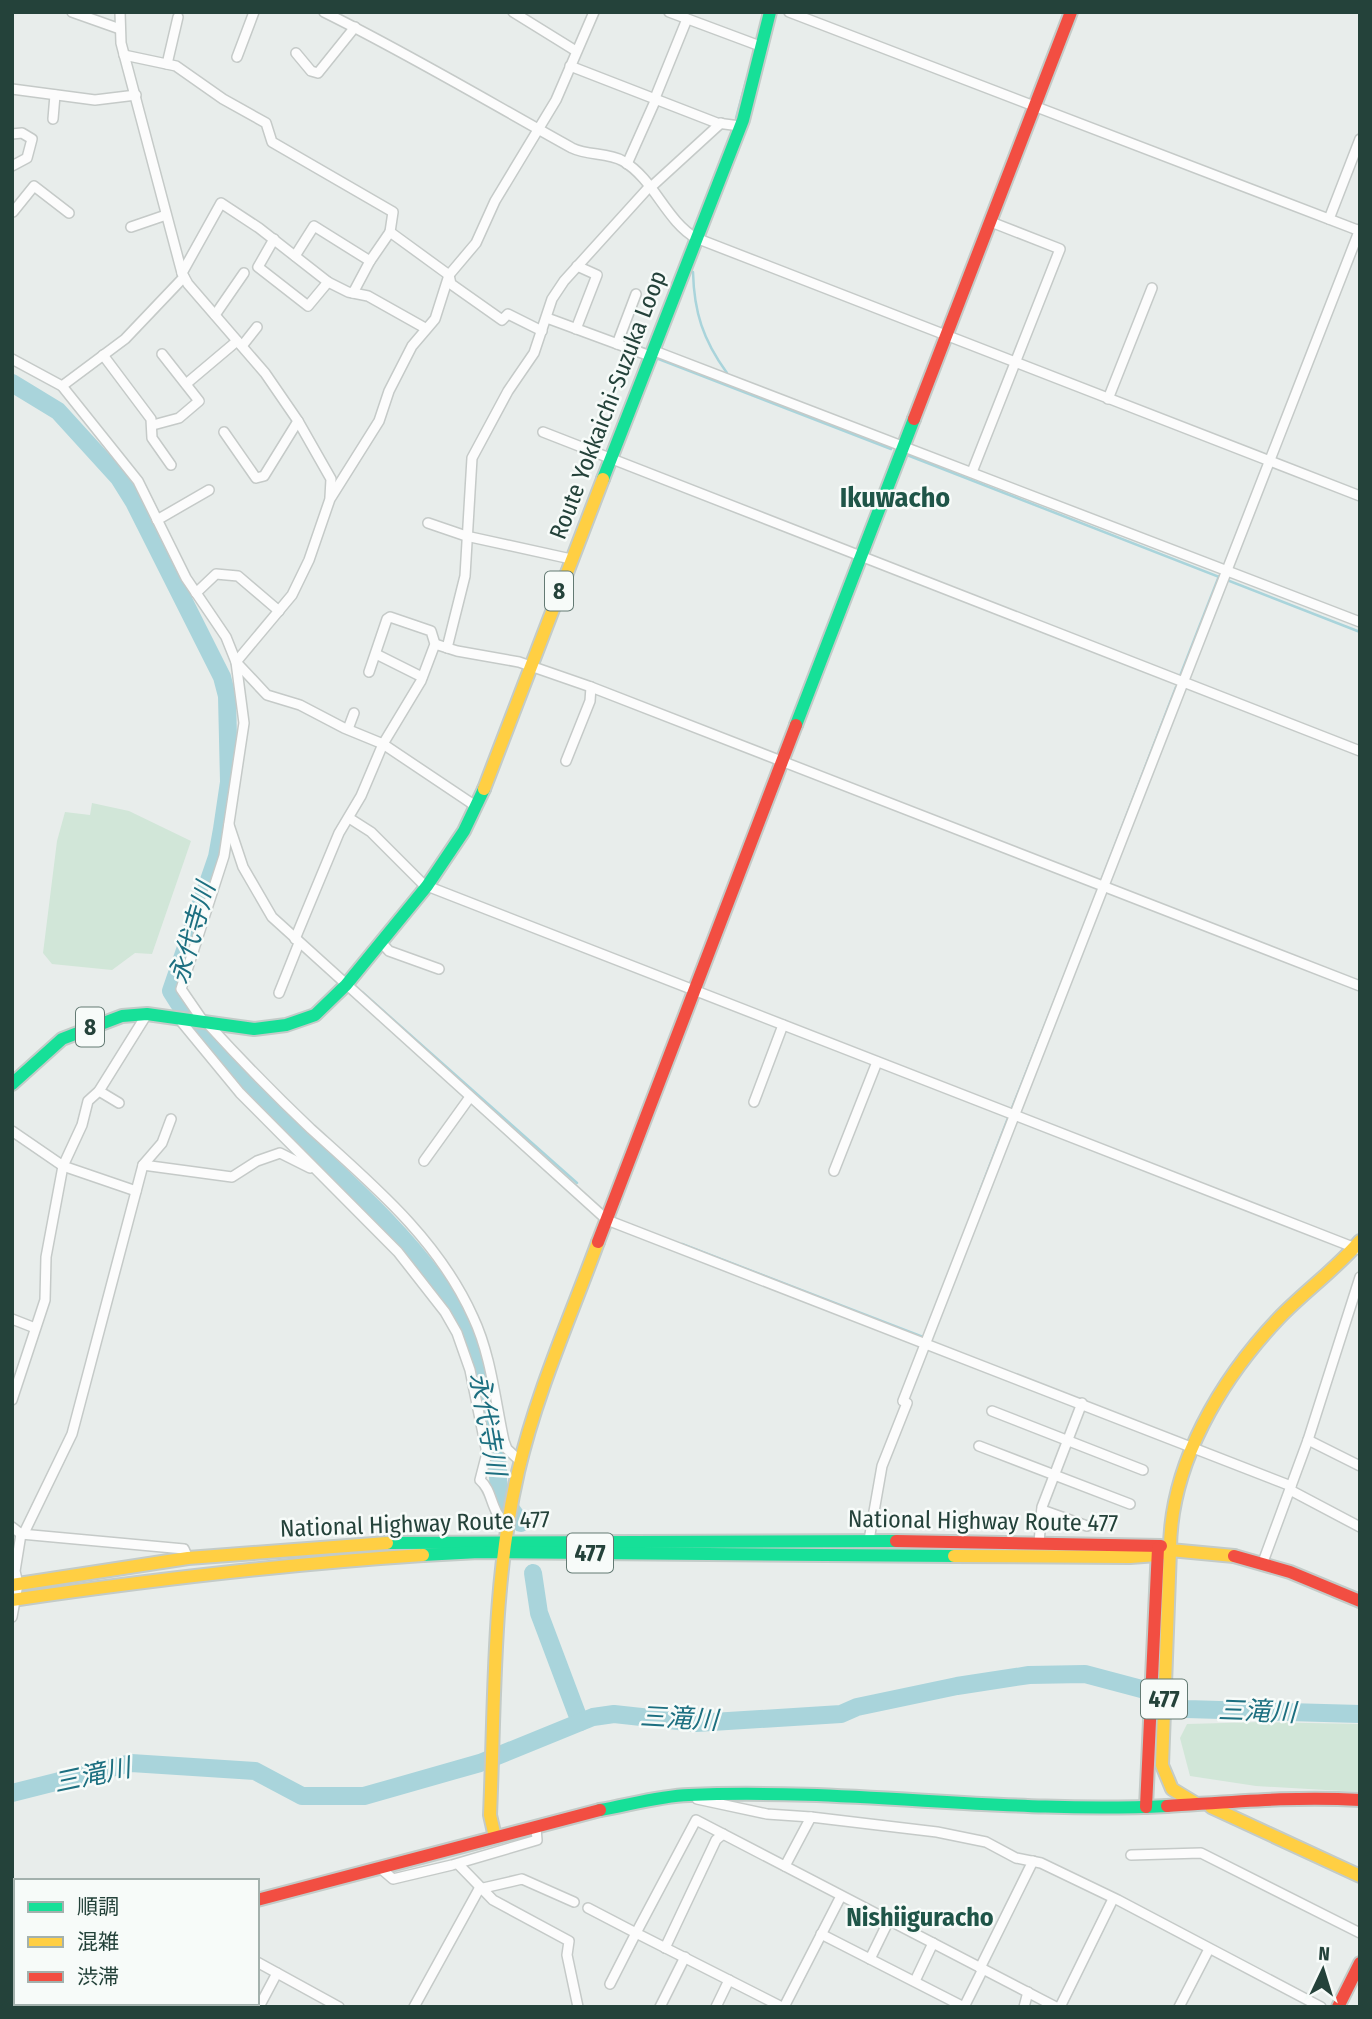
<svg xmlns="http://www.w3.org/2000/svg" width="1372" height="2019" font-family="'Fira Sans Condensed','Noto Sans JP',sans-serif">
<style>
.green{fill:#d1e6d8}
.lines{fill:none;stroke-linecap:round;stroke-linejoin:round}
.stream{stroke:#a9d4db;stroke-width:2.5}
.river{stroke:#a9d4db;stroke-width:18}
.street-casing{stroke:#c5cac8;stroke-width:12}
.fast-casing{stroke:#c3cbc8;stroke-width:16}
.slow-casing{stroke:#c3cbc8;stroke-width:16}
.jam-casing{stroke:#c3cbc8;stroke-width:16}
.street{stroke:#fcfcfc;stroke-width:9}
.fast{stroke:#16e098;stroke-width:12}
.slow{stroke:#ffcf43;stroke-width:12}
.jam{stroke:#f24e42;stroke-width:12}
.labels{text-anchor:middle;stroke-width:5;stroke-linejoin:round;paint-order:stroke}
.shield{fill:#f7fbf9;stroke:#637a73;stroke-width:2}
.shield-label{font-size:23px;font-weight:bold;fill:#24423a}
.street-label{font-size:24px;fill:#24423a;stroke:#f7fbf9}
.water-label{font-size:26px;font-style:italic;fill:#1c6f80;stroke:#f7fbf9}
.neighbourhood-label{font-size:26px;font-weight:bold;fill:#1f5548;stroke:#f7fbf9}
.quarter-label{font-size:28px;font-weight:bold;fill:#1f5548;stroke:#f7fbf9}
</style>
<rect width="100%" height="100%" fill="#e8edeb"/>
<g class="green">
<polygon points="92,803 129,811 191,841 152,954 135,953 112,970 52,964 43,953 57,841 65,812 90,815"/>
<polygon points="1261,1722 1360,1724 1360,1792 1256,1786 1190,1776 1180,1738 1187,1724"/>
</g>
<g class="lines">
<g class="stream">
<polyline points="736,118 746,81"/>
<path d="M 693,272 C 694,312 703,340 727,373"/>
<polyline points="623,341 645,349"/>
<polyline points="656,358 891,449"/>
<polyline points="907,455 1360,632"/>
<polyline points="1180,676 1219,576"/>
<polyline points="1102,879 1176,687"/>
<polyline points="362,992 577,1183"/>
<polyline points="1012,1108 1088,916"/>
<polyline points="978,1196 1008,1118"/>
<polyline points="682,1244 923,1337 926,1333"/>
</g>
<g class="river">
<path d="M 12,383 L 58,411 L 119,478 L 134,502 L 222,677 L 227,696 L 229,782 L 222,829 L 217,857 L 171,991 C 243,1109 373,1183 449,1298 C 479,1343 489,1408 497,1460 C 499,1469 497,1478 499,1487 C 502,1499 514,1513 521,1523"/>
<polyline points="533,1573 539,1613 580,1722"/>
<polyline points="12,1793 131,1763 255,1771 302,1796 364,1796 480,1763 593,1717 614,1714 696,1723 841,1714 857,1707 957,1686 1029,1675 1085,1674 1149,1691 1186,1709 1360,1714"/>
</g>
<g class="street-casing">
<g id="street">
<polyline points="72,12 120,29"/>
<polyline points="120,12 121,43 182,273 188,284 265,373 298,421 331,479 330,497"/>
<path d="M 324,12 C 409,54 489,102 572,148 C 588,156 608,152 623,161 C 654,179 666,221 696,238 L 1360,496"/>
<polyline points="513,12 576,51"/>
<polyline points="669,12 760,46"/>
<polyline points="789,12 1360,231"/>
<polyline points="296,53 311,71 318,73 355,27"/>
<polyline points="124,55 176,66 223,99 266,123 272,142 393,212 390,232 449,275 451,284 502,320 508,314 542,331"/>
<polyline points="237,57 254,12"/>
<polyline points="167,64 178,17"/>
<polyline points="570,66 717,123 740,126"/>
<polyline points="12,89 95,100 136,95"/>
<polyline points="655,98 687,19"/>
<polyline points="53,119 55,95"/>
<polyline points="12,134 22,133 32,139 27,158 12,166"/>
<polyline points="627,164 656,99"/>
<polyline points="651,187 721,123"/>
<polyline points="13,212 34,186 69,213"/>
<polyline points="1329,219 1360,139"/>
<polyline points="131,227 166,215"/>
<polyline points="274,239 258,267 308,306 328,282"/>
<polyline points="295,256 314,226 370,261"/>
<polyline points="182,273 221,203 259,228 328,282 348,292 368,296 425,328"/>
<polyline points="353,293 370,261 390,232"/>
<polyline points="215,315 244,273"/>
<polyline points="547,318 650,356"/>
<polyline points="576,329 597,275 577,266"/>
<polyline points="617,344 636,294"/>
<polyline points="242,346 257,327"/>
<polyline points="652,350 1360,622"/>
<polyline points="103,355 151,419 152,438 171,465"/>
<polyline points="12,359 62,386 138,481 186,578 226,637 236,662 244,723 224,856 181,989 203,1021"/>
<polyline points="186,384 237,341"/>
<polyline points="62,386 125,339 184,277"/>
<polyline points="1108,399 1152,288"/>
<polyline points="153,425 179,418 199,401 162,354"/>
<polyline points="224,432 256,478 264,476 298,421"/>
<polyline points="543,432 1360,751"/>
<polyline points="972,472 1060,249 991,222"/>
<polyline points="157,520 209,490"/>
<polyline points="428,523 466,536 571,559"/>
<polyline points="196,593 216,574 238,576 279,611"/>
<polyline points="435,644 457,651 519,662 591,687 1360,986"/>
<polyline points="447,648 465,576 472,458 508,391 534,353 552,299 564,281 650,186"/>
<polyline points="376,654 422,677"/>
<polyline points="236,662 292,595 309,560 330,499 379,421 389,391 412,346 435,319 449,275 476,243 495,201 556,100 594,12"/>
<polyline points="237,663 267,695 300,705 344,728 383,744 477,807"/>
<polyline points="348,729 354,713"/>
<polyline points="566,761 590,701 591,687"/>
<polyline points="349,818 371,832 426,887"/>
<polyline points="229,825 243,867 272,917 607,1220 1291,1486"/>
<polyline points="427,886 1358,1249"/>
<polyline points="295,939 339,833 361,796 383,744 421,681 435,644 431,631 390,617 387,619 369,672"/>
<polyline points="381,942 389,951 439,969"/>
<polyline points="279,993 299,943"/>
<path d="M 179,1019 L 240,1093 L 398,1252 L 445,1312 L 457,1333 L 470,1370 L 487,1453 L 480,1480 C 494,1492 489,1510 507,1525"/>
<path d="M 207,1023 C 240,1059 275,1095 311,1129 C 373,1185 438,1239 473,1317 C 491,1355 495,1400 504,1441 L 507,1449 L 520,1461"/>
<polyline points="99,1091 119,1103"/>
<polyline points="754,1102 783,1025"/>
<polyline points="12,1131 63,1166 136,1191"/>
<polyline points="424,1161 470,1097"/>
<polyline points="143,1165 232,1177 257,1161 280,1153 310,1168"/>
<polyline points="834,1171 877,1062"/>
<polyline points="12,1319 35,1328"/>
<polyline points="12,1400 45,1300 46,1257 63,1166 82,1125 88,1101 99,1091 147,1014"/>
<polyline points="992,1411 1143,1470"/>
<polyline points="1308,1440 1360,1466"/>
<polyline points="979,1446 1130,1504"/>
<polyline points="1290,1490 1360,1527"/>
<polyline points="1042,1510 1087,1526"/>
<polyline points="12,1527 21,1534"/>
<polyline points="24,1533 72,1434 143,1165 162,1143 171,1119"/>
<polyline points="21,1534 184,1549 188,1558"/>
<polyline points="869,1540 882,1466 907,1403 903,1401 1360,229"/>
<polyline points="1039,1543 1042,1507 1082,1403"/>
<polyline points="1263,1562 1308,1440 1360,1277"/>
<polyline points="12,1617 18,1584 15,1571 21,1534"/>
<polyline points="697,1799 767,1814 811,1817"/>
<polyline points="1131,1855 1201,1853 1360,1933"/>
<polyline points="458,1864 493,1900 569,1941 567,1955 578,2007"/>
<polyline points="785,1866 811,1817 937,1832 986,1842 1016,1858 1041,1863 1118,1900 1321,2007"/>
<polyline points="379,1867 393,1879 452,1865 537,1840 536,1828"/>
<polyline points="588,1908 636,1933 610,1984"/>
<polyline points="821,1934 964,2007 983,1969"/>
<polyline points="665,1948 716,1840 723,1834"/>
<polyline points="870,1959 889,1920"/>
<polyline points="257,1962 339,2007"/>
<polyline points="980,1968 1033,1861"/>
<polyline points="915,1981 933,1943"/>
<polyline points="94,2003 97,2007"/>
<polyline points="34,2007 35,2003"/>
<polyline points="259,2007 277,1973"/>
<polyline points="414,2007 479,1889 522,1879 574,1902"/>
<polyline points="660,2007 685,1957"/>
<polyline points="716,2007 729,1980"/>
<polyline points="782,2007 636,1933 696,1820 1056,2007"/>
<polyline points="784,2007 841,1896"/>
<polyline points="1024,2007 1028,1992"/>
<polyline points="1060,2007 1113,1899"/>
<polyline points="1179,2007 1209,1949"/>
</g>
</g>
<g class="fast-casing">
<g id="fast">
<polyline points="603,479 743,120 770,12"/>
<polyline points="796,725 914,419"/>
<polyline points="12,1084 62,1039 122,1016 147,1014 254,1029 286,1025 315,1015 346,985 427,886 464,831 484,789"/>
<polyline points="387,1543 896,1541"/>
<polyline points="423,1555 479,1552 954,1556"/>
<path d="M 600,1810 C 629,1805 659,1796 689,1795 C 848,1788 1007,1814 1167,1806"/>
</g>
</g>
<g class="slow-casing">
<g id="slow">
<polyline points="484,789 603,479"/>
<polyline points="1170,1550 1162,1765 1172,1789 1195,1803"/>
<polyline points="954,1556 1130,1557 1157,1555 1170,1550"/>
<path d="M 1234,1556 L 1170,1550 C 1170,1464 1221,1379 1279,1318 C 1305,1291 1335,1270 1360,1241"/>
<polyline points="12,1585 188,1558 387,1543"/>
<path d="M 12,1600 C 149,1580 285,1564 423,1555"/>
<polyline points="1211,1807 1360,1876"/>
<path d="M 495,1837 L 490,1815 C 495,1701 492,1584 518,1472 C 536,1394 570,1318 598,1242"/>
<polyline points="12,1939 16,1939"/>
</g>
</g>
<g class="jam-casing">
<g id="jam">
<polyline points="914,419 1071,12"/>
<polyline points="598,1242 796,725"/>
<polyline points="896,1541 1161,1546"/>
<polyline points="1234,1556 1290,1572 1360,1601"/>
<path d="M 1167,1806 C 1232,1802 1295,1796 1360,1800"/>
<polyline points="1146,1807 1158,1548"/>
<polyline points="257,1900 600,1810"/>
<polyline points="1338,2007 1360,1963"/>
</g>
</g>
<use href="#street" class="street"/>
<use href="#fast" class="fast"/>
<use href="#slow" class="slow"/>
<use href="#jam" class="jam"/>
</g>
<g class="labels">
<g class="shield">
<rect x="545" y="571.5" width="28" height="39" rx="5"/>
<rect x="76" y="1007.5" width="28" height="39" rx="5"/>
<rect x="567" y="1533.5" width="46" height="39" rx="5"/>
<rect x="1141" y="1679.5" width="46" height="39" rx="5"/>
</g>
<g class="shield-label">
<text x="559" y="599">8</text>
<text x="90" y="1035">8</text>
<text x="590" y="1561">477</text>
<text x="1164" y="1707">477</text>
</g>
<g class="street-label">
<text transform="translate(608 405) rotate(-69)" y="8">Route Yokkaichi-Suzuka Loop</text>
<text transform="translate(983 1521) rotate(1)" y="8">National Highway Route 477</text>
<text transform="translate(415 1524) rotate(-2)" y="8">National Highway Route 477</text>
</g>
<g class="water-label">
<text transform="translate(192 933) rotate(-74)" y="9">永代寺川</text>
<text transform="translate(488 1424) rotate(80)" y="9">永代寺川</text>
<text transform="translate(1257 1711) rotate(2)" y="9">三滝川</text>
<text transform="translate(679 1718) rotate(3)" y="9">三滝川</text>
<text transform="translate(92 1775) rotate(-12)" y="9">三滝川</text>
</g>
<g class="neighbourhood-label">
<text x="920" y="1926">Nishiiguracho</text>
</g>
<g class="quarter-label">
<text x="895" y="507">Ikuwacho</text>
</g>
</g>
<rect width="1372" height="2019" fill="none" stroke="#24423a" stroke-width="28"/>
<rect x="14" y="1879" width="245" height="126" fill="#f7fbf9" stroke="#a3b1ad" stroke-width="2"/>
<rect x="28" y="1902" width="35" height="10" fill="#16e098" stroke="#a3b1ad" stroke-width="2"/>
<text x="77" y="1914" font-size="21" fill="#24423a">順調</text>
<rect x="28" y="1937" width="35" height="10" fill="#ffcf43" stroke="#a3b1ad" stroke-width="2"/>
<text x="77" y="1949" font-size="21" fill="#24423a">混雑</text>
<rect x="28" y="1972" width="35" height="10" fill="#f24e42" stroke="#a3b1ad" stroke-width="2"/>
<text x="77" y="1984" font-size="21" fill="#24423a">渋滞</text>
<g transform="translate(1323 1970) rotate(4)" stroke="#f7fbf9" stroke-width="5" paint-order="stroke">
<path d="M0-5L12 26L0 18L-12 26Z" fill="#24423a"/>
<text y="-10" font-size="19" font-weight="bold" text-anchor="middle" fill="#24423a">N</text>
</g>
</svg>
